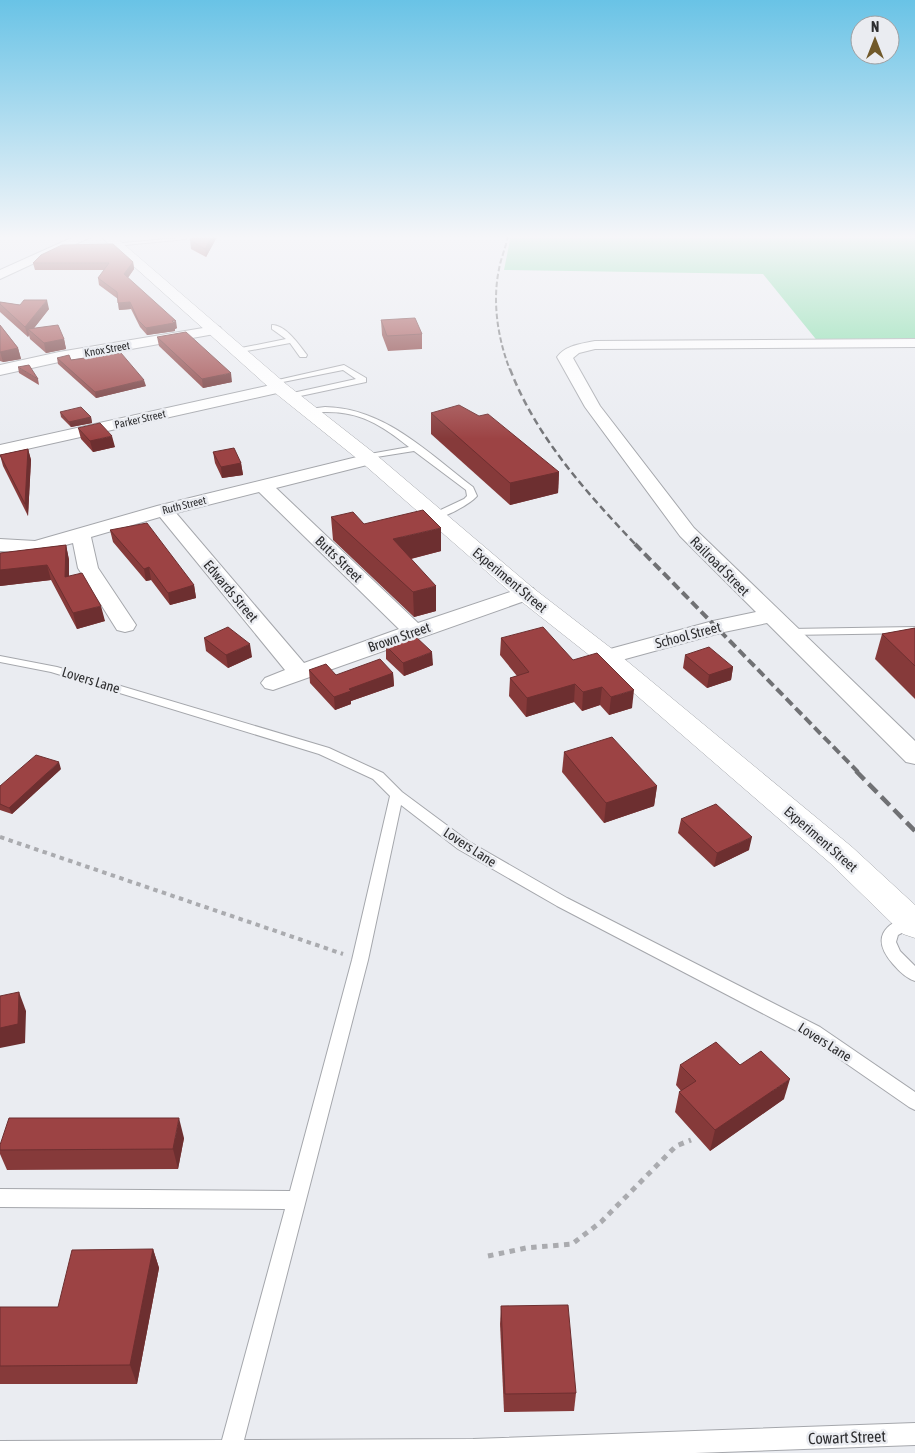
<svg xmlns="http://www.w3.org/2000/svg" width="915" height="1453" font-family="'Asap Condensed',sans-serif">
<style>
.green{fill:#80dca6}
.lines{fill:none;stroke-linecap:round;stroke-linejoin:round}
.lane-casing{stroke:#a5a7ac;stroke-width:2}
.street-casing{stroke:#a5a7ac;stroke-width:2}
.secondary-casing{stroke:#a5a7ac;stroke-width:1}
.path-far1{stroke:#aaabaf;stroke-width:4;stroke-dasharray:4.5 4.5;stroke-linecap:butt}
.path{stroke:#aaabaf;stroke-width:5;stroke-dasharray:5.5 5.5;stroke-linecap:butt}
.lane{fill:#fff;fill-rule:evenodd}
.street{fill:#fff;fill-rule:evenodd}
.secondary{fill:#fff;fill-rule:evenodd}
.rail-far3{stroke:#707174;stroke-width:2;stroke-dasharray:5.5 2.5;stroke-linecap:butt}
.rail-far2{stroke:#707174;stroke-width:2.5;stroke-dasharray:7 4;stroke-linecap:butt}
.rail-far1{stroke:#707174;stroke-width:4;stroke-dasharray:9 4.5;stroke-linecap:butt}
.rail{stroke:#707174;stroke-width:4.5;stroke-dasharray:12 6;stroke-linecap:butt}
.wall{fill:#863a3a}
.shaded-wall{fill:#6d2f30}
.building{fill:#9c4344;stroke:#6d2f30}
.labels{text-anchor:middle;stroke-width:5;stroke-linejoin:round;paint-order:stroke}
.far-street-label{font-size:11px;fill:#2d2d2f;stroke:#eaecf1}
.street-label{font-size:14px;fill:#2d2d2f;stroke:#eaecf1}
.near-street-label{font-size:16px;fill:#2d2d2f;stroke:#eaecf1}
</style>
<rect width="100%" height="100%" fill="#eaecf1"/>
<polygon class="green" points="511,235 915,235 915,343 819,343 763,274 504,270"/>
<g class="lines">
<g class="lane-casing">
<g id="lane">
<polygon points="176,235 183,235 186,239 115,246 112,244 178,238"/>
<path d="M 272,325 C 286,325 299,345 307,355 L 306,357 L 300,357 L 290,343 L 236,353 L 236,349 L 286,339 L 272,329 Z"/>
<polygon points="344,365 366,378 366,382 291,398 287,396 288,394 356,379 343,370 273,384 269,382"/>
<path d="M 325,407 C 385,408 428,453 473,487 L 477,496 C 470,504 442,520 432,518 L 432,514 L 464,499 L 467,496 L 466,490 L 414,451 L 364,459 L 364,455 L 409,447 C 376,420 352,408 309,413 L 305,411 L 309,409 Z"/>
<polygon points="915,627 915,633 789,635 783,632 789,629"/>
<polygon points="0,656 57,667 329,748 383,773 402,792 468,841 567,898 820,1027 915,1092 915,1110 909,1107 808,1037 557,906 458,849 401,805 368,960 244,1440 473,1439 915,1423 915,1445 695,1453 0,1453 0,1441 222,1440 285,1209 0,1207 0,1189 290,1191 352,960 390,796 373,779 319,754 51,672 0,662"/>
<path d="M 911,915 L 915,917 L 915,926 L 898,935 L 896,942 L 900,951 L 915,966 L 915,981 C 906,978 899,971 893,964 C 871,939 883,924 911,915 Z"/>
</g>
</g>
<g class="street-casing">
<g id="street">
<polygon points="78,235 95,235 0,279 0,270"/>
<polygon points="215,326 220,327 222,330 220,333 59,362 0,375 0,365 59,352"/>
<path d="M 915,339 L 915,347 L 595,349 L 579,353 L 573,358 L 600,406 L 694,528 L 915,741 L 915,764 L 906,762 L 767,623 L 724,632 L 607,664 L 599,662 L 595,657 L 599,652 L 713,621 L 756,612 L 680,536 L 585,407 L 557,357 C 566,345 581,344 595,341 Z"/>
<polygon points="280,383 286,385 288,388 286,391 0,455 0,445"/>
<path d="M 369,454 L 375,455 L 378,459 L 375,463 L 276,488 L 418,623 L 525,587 L 533,588 L 536,593 L 533,598 L 273,690 L 265,688 L 261,683 L 265,678 L 285,670 L 160,517 L 91,537 L 98,568 L 136,625 L 133,630 L 125,632 L 117,630 L 78,568 L 73,543 L 36,553 L 0,551 L 0,539 L 35,541 L 157,506 ZM 259,492 L 399,629 L 304,663 L 176,513 Z"/>
</g>
</g>
<g class="secondary-casing">
<polygon id="secondary" points="99,235 113,235 286,384 374,453 533,588 616,652 852,847 915,905 915,938 903,934 830,863 598,662 517,598 360,461 274,392"/>
</g>
<polyline class="path-far1" points="0,837 343,954"/>
<polyline class="path" points="488,1256 526,1248 572,1244 601,1222 676,1146 691,1140"/>
<use href="#lane" class="lane"/>
<use href="#street" class="street"/>
<use href="#secondary" class="secondary"/>
<path class="rail-far3" d="M 508,235 C 506,247 501,258 499,269 C 492,303 498,339 510,370"/>
<path class="rail-far2" d="M 510,369 C 536,437 586,492 636,545"/>
<polyline class="rail-far1" points="635,544 858,772"/>
<polyline class="rail" points="856,771 915,831"/>
</g>
<g class="wall">
<polygon points="193,235 218,235 206,257 191,249 190,240"/>
<polygon points="133,262 134,269 128,278 177,328 175,329 175,331 147,335 140,327 131,309 119,310 118,299 99,285 98,278 104,270 35,270 33,263"/>
<polygon points="0,302 49,309 34,328 64,339 66,349 46,353 30,339 29,335 28,337 0,312"/>
<polygon points="381,320 422,334 422,349 388,351 382,335"/>
<polygon points="0,325 18,348 21,359 3,362 0,361"/>
<polygon points="157,337 232,382 203,388 159,346"/>
<polygon points="57,358 71,360 146,386 96,398 58,364"/>
<polygon points="18,367 38,379 39,385 19,373"/>
<polygon points="60,412 91,417 92,423 71,427 61,417"/>
<polygon points="431,413 559,472 558,493 510,505 431,434"/>
<polygon points="78,428 115,447 93,452 81,439"/>
<polygon points="28,449 31,460 28,516 3,466 0,455"/>
<polygon points="213,452 241,463 243,475 222,478 215,463"/>
<polygon points="331,517 364,524 441,551 411,559 436,611 414,617 333,540"/>
<polygon points="110,530 194,585 196,598 170,605 151,580 146,581 113,542"/>
<polygon points="66,545 69,560 69,576 105,621 77,629 51,580 0,586 0,553"/>
<polygon points="915,628 915,699 875,659 882,634"/>
<polygon points="204,638 252,657 228,668 206,651"/>
<polygon points="501,638 573,660 632,708 609,715 600,705 582,711 574,702 526,717 509,696 510,678 517,676 500,655"/>
<polygon points="386,646 433,665 404,676 386,659"/>
<polygon points="685,655 733,667 731,680 707,688 683,668"/>
<polygon points="309,670 336,675 393,673 394,686 351,701 351,704 335,710 310,683"/>
<polygon points="564,752 657,786 654,806 604,823 562,772"/>
<polygon points="61,769 12,814 0,810 0,786"/>
<polygon points="681,819 749,850 714,867 678,833"/>
<polygon points="680,1065 740,1065 784,1099 710,1151 675,1112 679,1092 681,1091 676,1085"/>
<polygon points="184,1138 178,1169 7,1170 0,1154 0,1145"/>
<polygon points="153,1249 159,1268 137,1384 0,1384 0,1307 58,1307"/>
<polygon points="501,1306 576,1393 574,1411 504,1412 500,1324"/>
</g>
<g class="shaded-wall">
<polygon points="213,235 218,235 206,257 205,249"/>
<polygon points="133,262 134,269 125,281 124,274"/>
<polygon points="47,300 49,309 31,332 28,329 29,335 28,337 25,327"/>
<polygon points="130,302 131,309 119,310 118,303"/>
<polygon points="176,321 177,328 175,329 175,331 147,335 146,328"/>
<polygon points="64,339 66,349 46,353 44,343"/>
<polygon points="18,348 21,359 3,362 0,352"/>
<polygon points="231,373 232,382 203,388 202,379"/>
<polygon points="144,380 146,386 96,398 95,392"/>
<polygon points="91,417 92,423 71,427 69,422"/>
<polygon points="112,436 115,447 93,452 90,441"/>
<polygon points="28,449 31,460 28,516 25,504"/>
<polygon points="241,463 243,475 222,478 221,467"/>
<polygon points="559,472 558,493 510,505 510,483"/>
<polygon points="441,528 441,551 394,563 393,539"/>
<polygon points="66,545 69,560 69,592 65,577"/>
<polygon points="47,565 51,580 0,586 0,570"/>
<polygon points="149,567 151,580 146,581 144,569"/>
<polygon points="194,585 196,598 170,605 168,593"/>
<polygon points="436,586 436,611 414,617 413,592"/>
<polygon points="101,606 105,621 77,629 73,613"/>
<polygon points="250,644 252,657 228,668 226,655"/>
<polygon points="432,652 433,665 404,676 403,663"/>
<polygon points="733,667 731,680 707,688 709,675"/>
<polygon points="393,673 394,686 351,701 351,704 335,710 334,697 349,689"/>
<polygon points="575,684 574,702 526,717 527,698"/>
<polygon points="602,687 600,705 582,711 583,692"/>
<polygon points="634,690 632,708 609,715 611,697"/>
<polygon points="59,762 61,769 12,814 9,808"/>
<polygon points="657,786 654,806 604,823 606,803"/>
<polygon points="752,837 749,850 714,867 717,853"/>
<polygon points="19,992 26,1011 25,1043 0,1048 0,1028"/>
<polygon points="790,1079 784,1099 710,1151 715,1130"/>
<polygon points="179,1118 184,1138 178,1169 173,1149"/>
<polygon points="153,1249 159,1268 137,1384 130,1365"/>
</g>
<g class="building">
<polygon points="193,235 213,235 205,249 190,240"/>
<polygon points="113,244 133,262 124,274 176,321 172,321 174,323 146,328 138,320 130,302 118,303 117,292 98,278 109,263 33,263 41,255 62,245"/>
<polygon points="24,300 47,300 25,327 0,304 0,302 20,305"/>
<polygon points="415,318 422,334 387,336 381,320"/>
<polygon points="0,325 18,348 0,352"/>
<polygon points="58,325 64,339 44,343 28,329"/>
<polygon points="186,332 231,373 202,379 157,337"/>
<polygon points="121,353 144,380 95,392 57,358 69,355 71,360"/>
<polygon points="29,365 38,379 18,367"/>
<polygon points="459,405 479,416 488,414 559,472 510,483 431,413"/>
<polygon points="81,407 91,417 69,422 60,412"/>
<polygon points="100,423 112,436 90,441 78,428"/>
<polygon points="234,448 241,463 221,467 213,452"/>
<polygon points="28,449 25,504 0,455"/>
<polygon points="423,510 441,528 393,539 436,586 413,592 331,517 353,512 364,524"/>
<polygon points="147,523 194,585 168,593 149,567 144,569 110,530"/>
<polygon points="66,545 65,577 82,573 101,606 73,613 47,565 0,570 0,553"/>
<polygon points="228,627 250,644 226,655 204,638"/>
<polygon points="543,627 573,660 597,653 634,690 611,697 602,687 583,692 575,684 527,698 510,678 529,672 501,638"/>
<polygon points="915,628 915,666 882,634"/>
<polygon points="415,636 432,652 403,663 386,646"/>
<polygon points="709,647 733,667 709,675 685,655"/>
<polygon points="380,659 393,673 349,689 351,691 334,697 309,670 326,664 336,675"/>
<polygon points="612,737 657,786 606,803 564,752"/>
<polygon points="36,755 59,762 9,808 0,804 0,786"/>
<polygon points="716,804 752,837 717,853 681,819"/>
<polygon points="19,992 18,1024 0,1028 0,996"/>
<polygon points="716,1042 740,1065 761,1051 790,1079 715,1130 679,1092 696,1081 680,1065"/>
<polygon points="9,1118 179,1118 173,1149 0,1150 0,1145"/>
<polygon points="153,1249 130,1365 0,1366 0,1307 58,1307 72,1250"/>
<polygon points="568,1305 576,1393 505,1394 501,1306"/>
</g>
<linearGradient id="sky" x2="0" y2="1"><stop stop-color="#69c3e6"/><stop offset="0.54" stop-color="#f6f6f9"/><stop offset="1" stop-color="#f6f6f9" stop-opacity="0"/></linearGradient>
<rect width="915" height="439" fill="url(#sky)"/>
<g class="labels">
<g class="far-street-label">
<text transform="translate(107 349) rotate(-10)" y="4">Knox Street</text>
<text transform="translate(140 419) rotate(-13)" y="4">Parker Street</text>
<text transform="translate(184 505) rotate(-14)" y="4">Ruth Street</text>
</g>
<g class="street-label">
<text transform="translate(339 559) rotate(44)" y="5">Butts Street</text>
<text transform="translate(720 566) rotate(45)" y="5">Railroad Street</text>
<text transform="translate(510 580) rotate(40)" y="5">Experiment Street</text>
<text transform="translate(231 591) rotate(50)" y="5">Edwards Street</text>
<text transform="translate(688 635) rotate(-15)" y="5">School Street</text>
<text transform="translate(399 637) rotate(-19)" y="5">Brown Street</text>
<text transform="translate(91 680) rotate(17)" y="5">Lovers Lane</text>
<text transform="translate(821 839) rotate(41)" y="5">Experiment Street</text>
<text transform="translate(470 847) rotate(33)" y="5">Lovers Lane</text>
<text transform="translate(825 1042) rotate(32)" y="5">Lovers Lane</text>
</g>
<g class="near-street-label">
<text transform="translate(847 1437) rotate(-2)" y="6">Cowart Street</text>
</g>
</g>
<g transform="translate(875 40)"><circle r="24" fill="#eaecf1" stroke="#9ea0a3"/>
<path d="M0-4L9 19L0 12L-9 19Z" fill="#71592a"/>
<text y="-8" font-size="14" font-weight="bold" text-anchor="middle" fill="#2d2d2f">N</text>
</g>
</svg>
